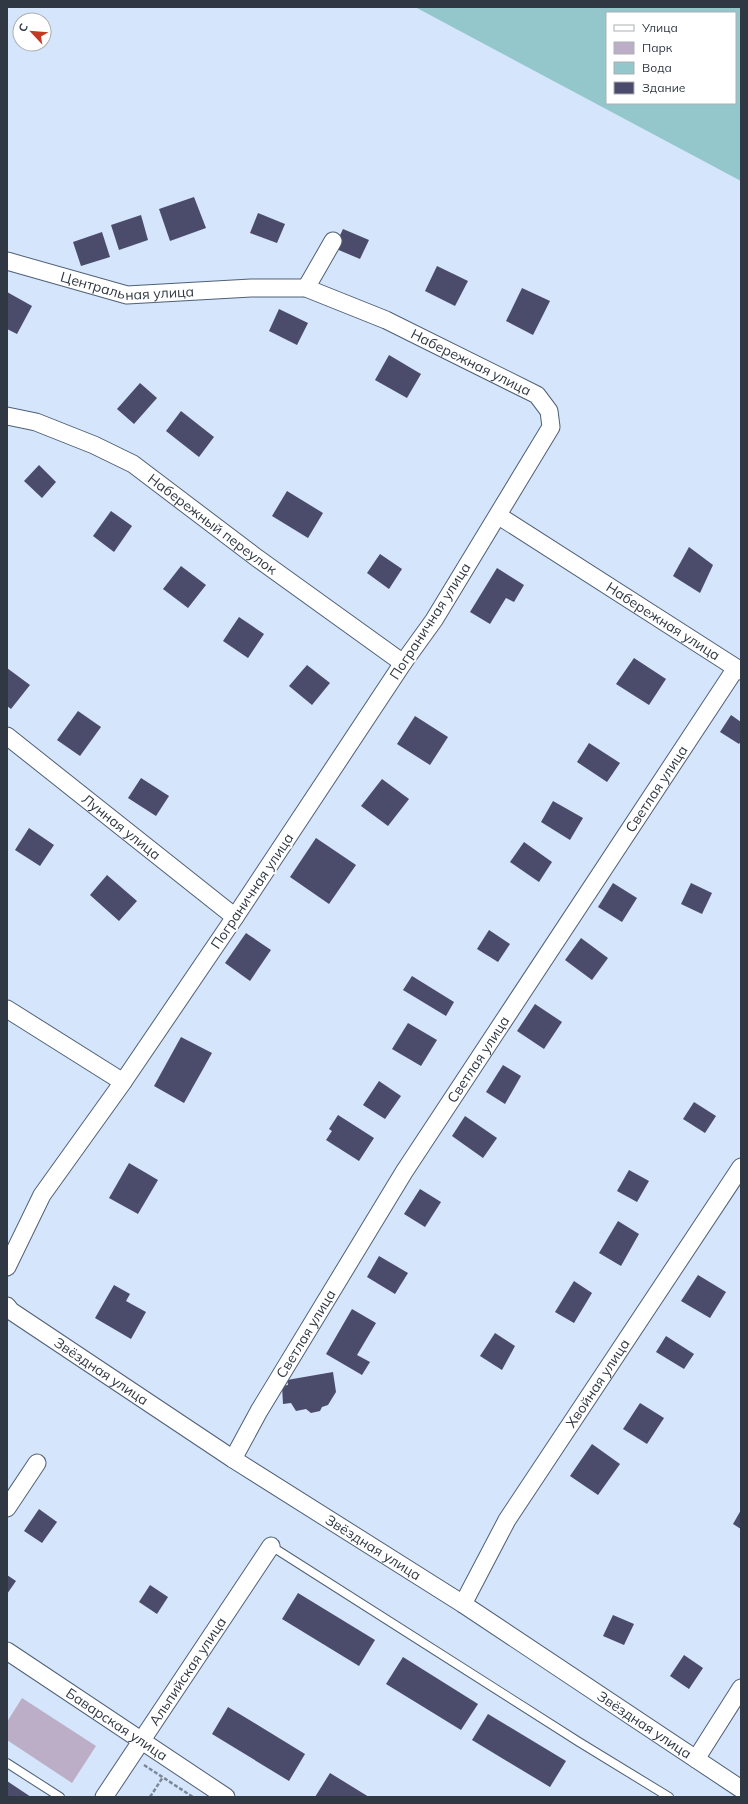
<svg xmlns="http://www.w3.org/2000/svg" width="748" height="1804" font-family="Mulish,sans-serif">
<style>
.green{fill:#bcaec7}
.water{fill:#93c7cc;fill-rule:evenodd}
.building{fill:#4b4b6b}
.lines{fill:none;stroke-linecap:round;stroke-linejoin:round}
.service-casing{stroke:#4f6077;stroke-width:10}
.minor-casing{stroke:#4f6077;stroke-width:19}
.path{stroke:#7c8898;stroke-width:2.5;stroke-dasharray:4 2;stroke-linecap:butt}
.service{stroke:#fff;stroke-width:8}
.minor{stroke:#fff;stroke-width:17}
.labels{text-anchor:middle;stroke-width:4;stroke-linejoin:round;paint-order:stroke}
.street-label{font-size:14px;fill:#303843;stroke:#fff}
</style>
<rect width="100%" height="100%" fill="#d5e5fb"/>
<polygon class="green" points="22,1698 96,1746 72,1783 7,1740 7,1722"/>
<path class="water" d="M 415,7 L 741,7 L 741,181 ZM 607,13 L 735,13 L 735,103 L 607,103 Z"/>
<g class="building">
<polygon points="194,197 206,228 170,241 159,209"/>
<polygon points="258,213 285,224 277,243 250,233"/>
<polygon points="141,215 148,240 119,250 111,225"/>
<polygon points="343,229 369,240 360,259 334,248"/>
<polygon points="102,232 110,257 81,266 73,242"/>
<polygon points="437,266 468,281 455,306 425,291"/>
<polygon points="522,288 550,301 533,335 506,321"/>
<polygon points="7,292 32,306 17,334 7,329"/>
<polygon points="279,309 308,323 297,345 269,331"/>
<polygon points="389,355 421,374 407,398 375,380"/>
<polygon points="140,383 157,398 134,424 117,409"/>
<polygon points="181,411 214,437 199,457 166,431"/>
<polygon points="39,465 56,482 42,498 24,481"/>
<polygon points="287,491 323,513 308,538 272,516"/>
<polygon points="111,511 132,526 114,552 93,536"/>
<polygon points="689,547 713,565 700,593 673,576"/>
<polygon points="380,554 402,569 389,589 367,573"/>
<polygon points="181,566 206,585 188,608 163,589"/>
<polygon points="497,568 524,585 514,602 506,598 490,624 470,612"/>
<polygon points="239,617 264,634 248,658 223,641"/>
<polygon points="634,658 666,679 649,705 616,684"/>
<polygon points="307,665 330,683 312,705 289,686"/>
<polygon points="7,668 30,685 11,709 7,706"/>
<polygon points="78,711 101,727 80,756 57,740"/>
<polygon points="731,715 741,722 741,741 739,744 720,732"/>
<polygon points="415,716 448,737 430,765 397,744"/>
<polygon points="589,743 620,763 607,782 577,762"/>
<polygon points="141,778 169,796 156,816 128,798"/>
<polygon points="382,779 409,799 388,826 361,806"/>
<polygon points="553,801 583,818 570,840 541,822"/>
<polygon points="29,828 54,845 40,866 15,850"/>
<polygon points="316,838 356,865 329,904 290,877"/>
<polygon points="524,842 552,862 539,882 510,862"/>
<polygon points="107,875 137,901 119,921 90,895"/>
<polygon points="613,883 637,898 622,922 598,907"/>
<polygon points="691,883 712,893 702,914 681,904"/>
<polygon points="489,930 510,944 498,962 477,949"/>
<polygon points="246,933 271,950 250,981 225,963"/>
<polygon points="581,938 608,958 592,980 565,960"/>
<polygon points="412,976 454,1002 446,1016 403,990"/>
<polygon points="535,1004 562,1022 544,1049 517,1031"/>
<polygon points="408,1023 437,1040 421,1066 392,1049"/>
<polygon points="181,1037 212,1053 184,1103 154,1086"/>
<polygon points="503,1065 521,1076 505,1104 486,1092"/>
<polygon points="379,1081 401,1096 385,1119 363,1105"/>
<polygon points="694,1102 716,1116 705,1133 683,1119"/>
<polygon points="338,1115 374,1138 359,1161 326,1140 332,1131 329,1129"/>
<polygon points="465,1116 497,1138 483,1158 452,1136"/>
<polygon points="129,1163 158,1180 138,1214 109,1198"/>
<polygon points="629,1170 649,1181 637,1202 617,1191"/>
<polygon points="420,1189 441,1202 425,1227 404,1214"/>
<polygon points="618,1221 639,1234 621,1266 599,1253"/>
<polygon points="379,1256 408,1273 395,1294 367,1277"/>
<polygon points="698,1275 726,1292 710,1318 681,1301"/>
<polygon points="574,1281 592,1293 574,1323 555,1312"/>
<polygon points="114,1285 130,1294 126,1301 146,1312 131,1339 95,1318"/>
<polygon points="352,1309 376,1323 357,1355 370,1362 362,1375 326,1354"/>
<polygon points="495,1333 515,1346 502,1370 480,1356"/>
<polygon points="666,1336 694,1354 684,1369 656,1352"/>
<polygon points="333,1372 336,1392 328,1405 322,1407 320,1411 311,1413 306,1409 296,1411 291,1403 283,1404 282,1386 288,1385 287,1380"/>
<polygon points="640,1403 664,1418 647,1444 623,1429"/>
<polygon points="592,1444 620,1464 598,1495 570,1476"/>
<polygon points="39,1509 57,1522 42,1543 24,1531"/>
<polygon points="741,1510 741,1529 733,1524"/>
<polygon points="7,1575 16,1581 7,1594"/>
<polygon points="150,1585 168,1597 157,1614 139,1602"/>
<polygon points="298,1593 375,1640 359,1666 282,1619"/>
<polygon points="613,1615 634,1624 624,1645 603,1636"/>
<polygon points="684,1655 703,1668 689,1689 670,1676"/>
<polygon points="403,1657 478,1704 461,1730 386,1684"/>
<polygon points="228,1707 305,1754 289,1781 212,1734"/>
<polygon points="488,1714 566,1761 550,1787 472,1740"/>
<polygon points="330,1773 369,1797 315,1797"/>
<polygon points="7,1781 31,1797 7,1797"/>
</g>
<g class="lines">
<g class="service-casing">
<g id="service">
<polyline points="271,1546 579,1742 669,1797"/>
<polyline points="7,1763 60,1797"/>
</g>
</g>
<g class="minor-casing">
<g id="minor">
<path id="s1" d="M 7,261 L 127,295 L 251,288 L 306,288 L 386,320 L 537,395 L 549,411 L 551,427 L 434,620 L 403,663 L 235,917 L 123,1082 L 42,1195 L 7,1267"/>
<polyline points="306,288 333,241"/>
<path id="s2" d="M 7,416 L 36,422 L 94,445 L 133,464 L 257,558 L 403,663"/>
<path id="s3" d="M 499,516 L 741,671"/>
<path id="s4" d="M 7,736 L 235,917"/>
<polyline points="7,1009 123,1082"/>
<path id="s5" d="M 7,1306 L 11,1311 L 233,1459 L 463,1604 L 741,1789"/>
<path id="s6" d="M 233,1459 L 259,1411 L 404,1172 L 736,668"/>
<polyline points="7,1508 37,1463"/>
<path id="s7" d="M 463,1604 L 507,1520 L 741,1167"/>
<path id="s8" d="M 7,1651 L 226,1797"/>
<polyline points="696,1759 741,1688"/>
<path id="s9" d="M 104,1797 L 271,1546"/>
</g>
</g>
<g class="path">
<polyline points="144,1765 193,1797"/>
<polyline points="150,1797 163,1777"/>
</g>
<use href="#service" class="service"/>
<use href="#minor" class="minor"/>
</g>
<g class="labels">
<g class="street-label">
<text dy="5" stroke="none"><textPath href="#s1" startOffset="124">Центральная улица</textPath></text>
<text dy="5" stroke="none"><textPath href="#s1" startOffset="485">Набережная улица</textPath></text>
<text dy="5" stroke="none"><textPath href="#s2" startOffset="235">Набережный переулок</textPath></text>
<text transform="translate(430 621) rotate(-57)" y="5">Пограничная улица</text>
<text dy="5" stroke="none"><textPath href="#s3" startOffset="195">Набережная улица</textPath></text>
<text dy="5" stroke="none"><textPath href="#s6" startOffset="793">Светлая улица</textPath></text>
<text dy="5" stroke="none"><textPath href="#s4" startOffset="146">Лунная улица</textPath></text>
<text transform="translate(252 891) rotate(-56)" y="5">Пограничная улица</text>
<text dy="5" stroke="none"><textPath href="#s6" startOffset="469">Светлая улица</textPath></text>
<text dy="5" stroke="none"><textPath href="#s6" startOffset="145">Светлая улица</textPath></text>
<text dy="5" stroke="none"><textPath href="#s5" startOffset="115">Звёздная улица</textPath></text>
<text dy="5" stroke="none"><textPath href="#s7" startOffset="259">Хвойная улица</textPath></text>
<text dy="5" stroke="none"><textPath href="#s5" startOffset="439">Звёздная улица</textPath></text>
<text dy="5" stroke="none"><textPath href="#s9" startOffset="151">Альпийская улица</textPath></text>
<text dy="5" stroke="none"><textPath href="#s8" startOffset="132">Баварская улица</textPath></text>
<text dy="5" stroke="none"><textPath href="#s5" startOffset="763">Звёздная улица</textPath></text>
</g>
</g>
<rect width="748" height="1804" fill="none" stroke="#303843" stroke-width="16"/>
<rect x="606" y="12" width="130" height="92" fill="#ffffff" stroke="#acafb4"/>
<rect x="614" y="25" width="20" height="6" fill="#ffffff" stroke="#acafb4"/>
<text x="642" y="32" font-size="12" fill="#303843">Улица</text>
<rect x="614" y="42" width="20" height="12" fill="#bcaec7" stroke="#acafb4"/>
<text x="642" y="52" font-size="12" fill="#303843">Парк</text>
<rect x="614" y="62" width="20" height="12" fill="#93c7cc" stroke="#acafb4"/>
<text x="642" y="72" font-size="12" fill="#303843">Вода</text>
<rect x="614" y="82" width="20" height="12" fill="#4b4b6b" stroke="#acafb4"/>
<text x="642" y="92" font-size="12" fill="#303843">Здание</text>
<g transform="translate(32 32) rotate(296)"><circle r="19" fill="#ffffff" stroke="#acafb4"/>
<path d="M0-3L7 15L0 10L-7 15Z" fill="#c43923"/>
<text y="-6" font-size="11" font-weight="bold" text-anchor="middle" fill="#303843">С</text>
</g>
</svg>
